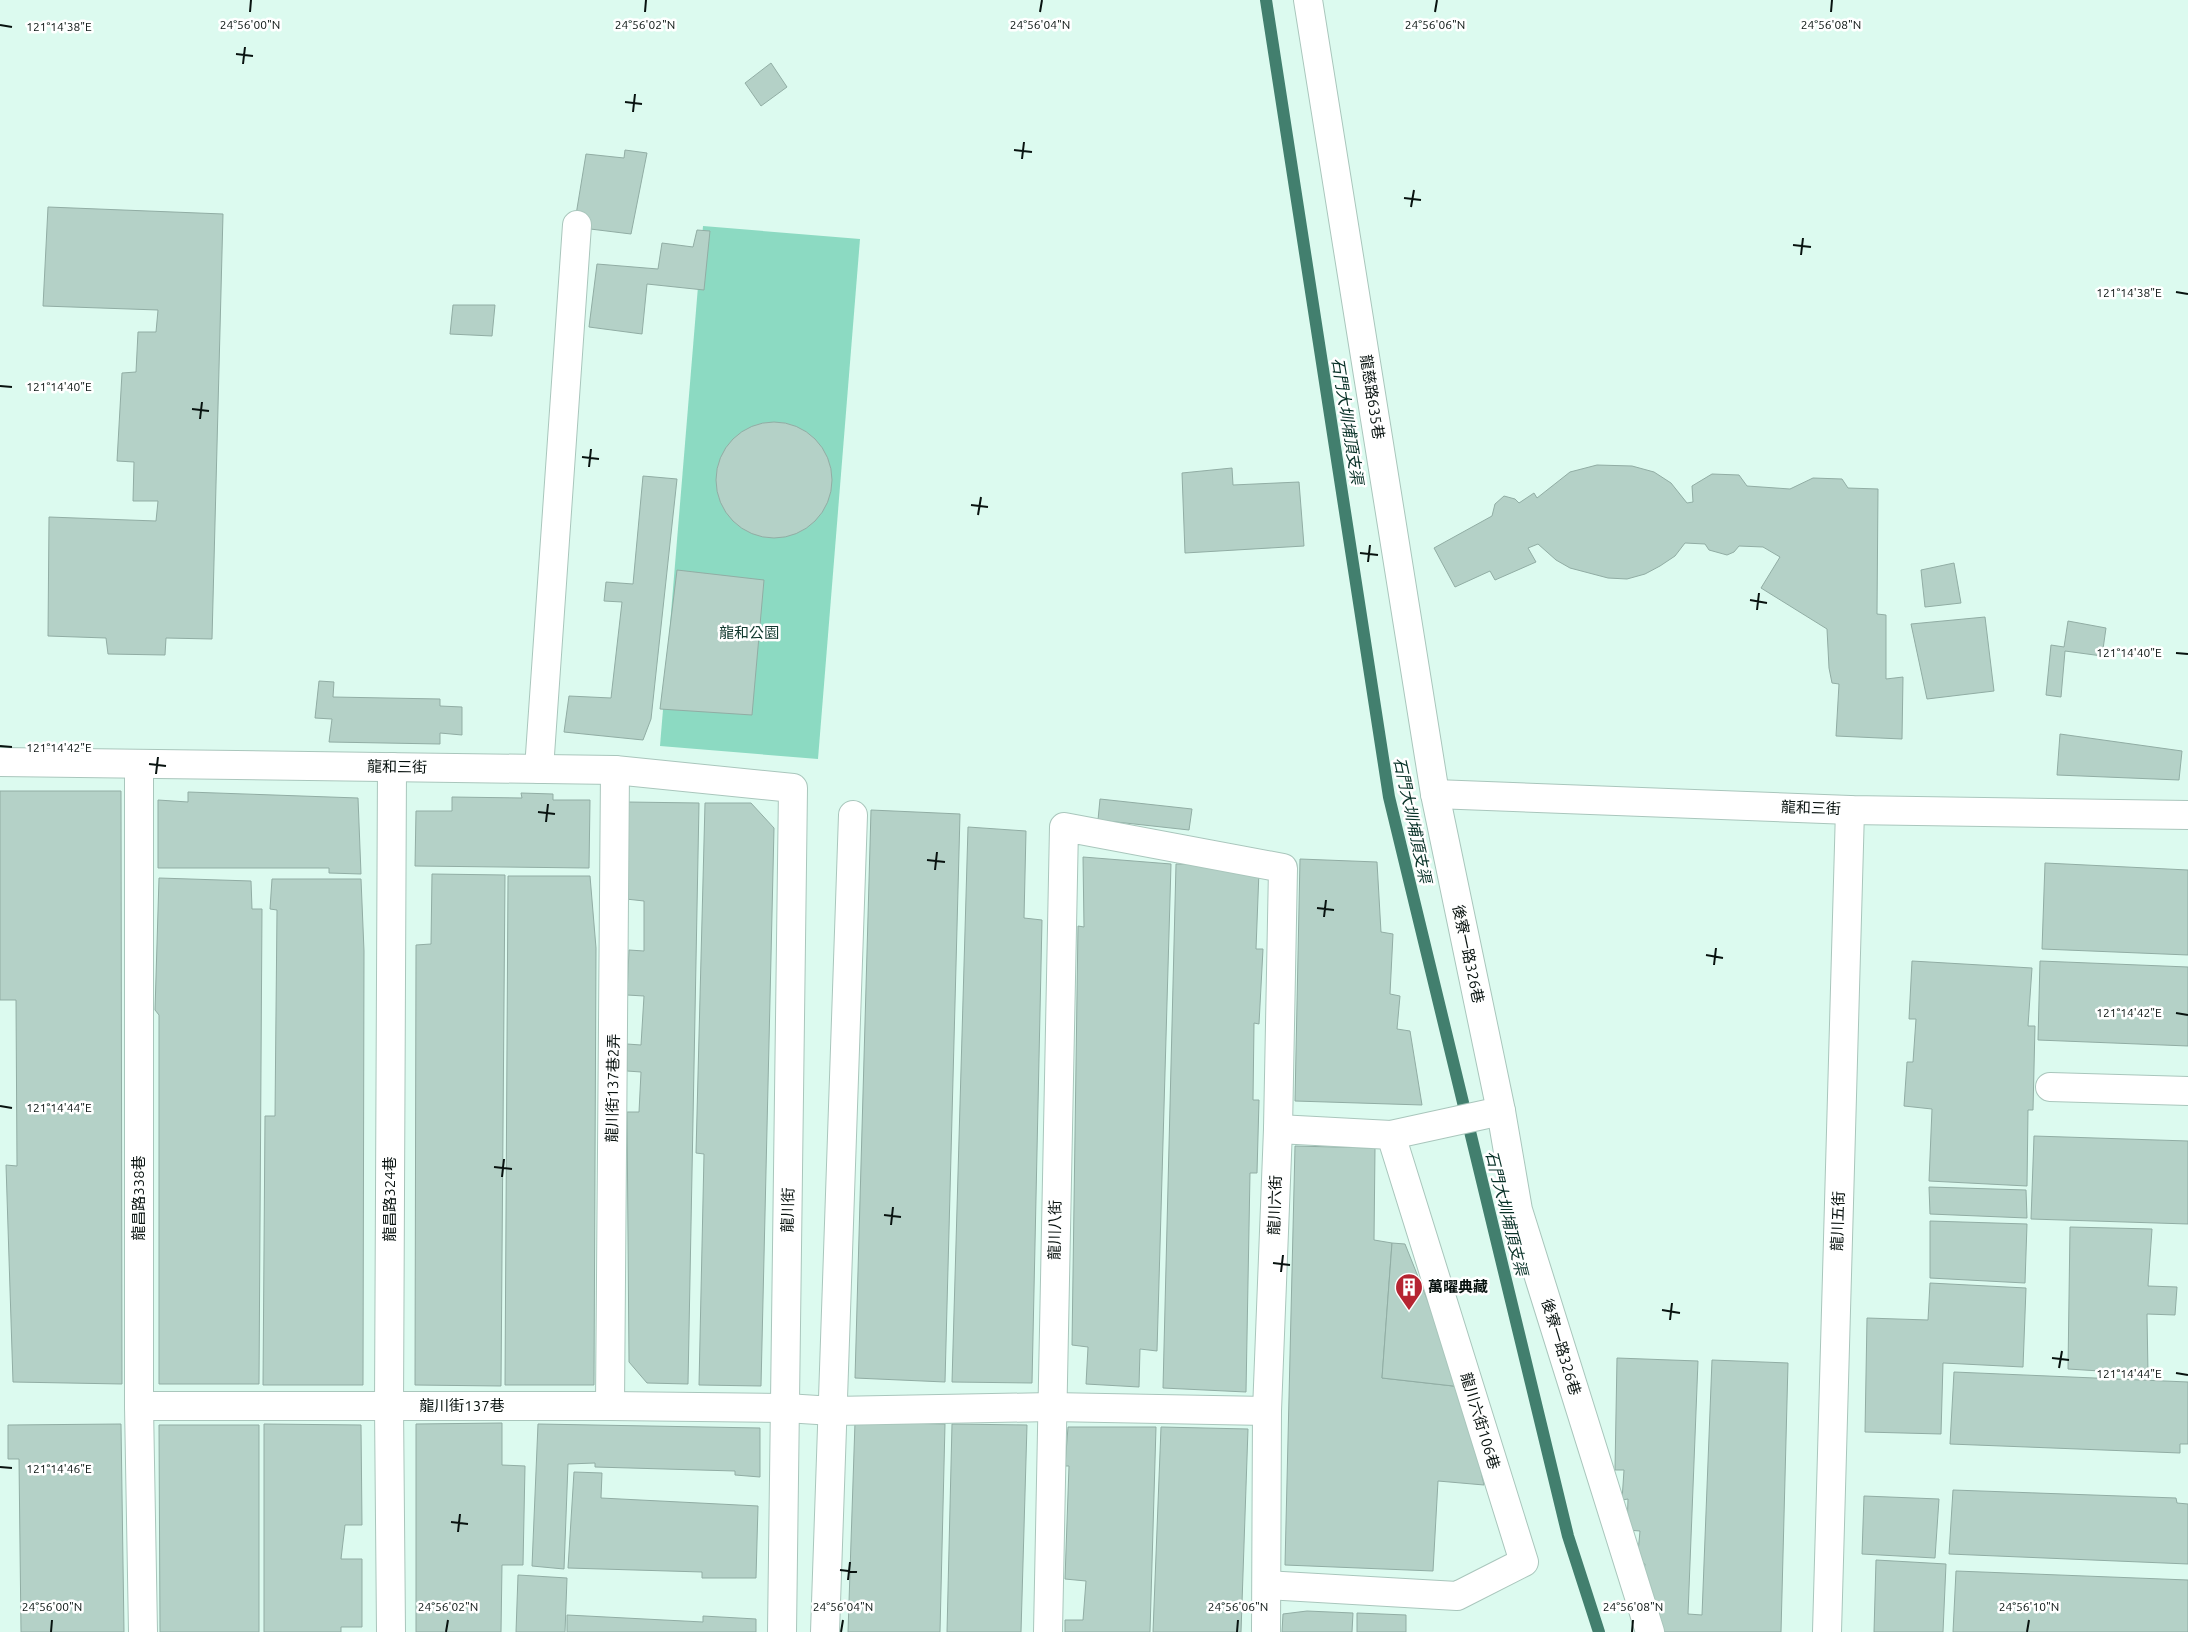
<svg xmlns="http://www.w3.org/2000/svg" width="2188" height="1632" font-family="Ubuntu,'Noto Sans TC',sans-serif">
<style>
.green{fill:#8cdac2}
.lines{fill:none;stroke-linecap:round;stroke-linejoin:round}
.stream{stroke:#427f6e;stroke-width:12}
.building{fill:#b4d1c7;stroke:#91ada4}
.minor-casing{stroke:#a9c6bc;stroke-width:30}
.minor{stroke:#fff;stroke-width:28}
.ticks{fill:none;stroke:#08120f;stroke-width:2}
.labels{text-anchor:middle;stroke-width:5;stroke-linejoin:round;paint-order:stroke}
.street-label{font-size:15px;fill:#08120f;stroke:#fff}
.park-label{font-size:15px;fill:#11382e;stroke:#fff}
.poi-label{font-size:15px;font-weight:bold;fill:#08120f;stroke:#fff;text-anchor:start}
.water-label{font-size:16px;font-style:italic;fill:#083127;stroke:#fff}
.ticks-label{font-size:12px;text-anchor:middle;fill:#08120f;stroke:#fff;stroke-width:5;stroke-linejoin:round;paint-order:stroke}
</style>
<rect width="100%" height="100%" fill="#dcfaef"/>
<polygon class="green" points="703,226 860,239 818,759 660,746"/>
<g class="lines">
<polyline class="stream" points="1266,0 1389,797 1568,1536 1599,1632"/>
</g>
<g class="building">
<polygon points="771,63 787,87 761,106 745,83"/>
<polygon points="625,150 647,153 631,234 574,227 586,154 624,158"/>
<polygon points="48,207 223,214 212,639 166,638 165,655 108,654 106,638 48,636 49,517 156,521 158,501 133,501 134,462 117,461 122,373 136,372 138,332 156,332 158,310 43,306"/>
<polygon points="697,230 710,231 704,290 647,284 642,334 589,327 597,264 658,269 662,243 693,247"/>
<polygon points="453,305 495,305 492,336 450,334"/>
<circle cx="774" cy="480" r="58"/>
<polygon points="1597,465 1632,466 1654,472 1671,483 1687,503 1693,502 1692,486 1712,474 1739,475 1747,486 1790,489 1813,478 1842,479 1848,488 1878,489 1877,614 1886,615 1886,679 1903,677 1902,739 1836,736 1839,684 1832,683 1829,668 1827,629 1761,588 1780,557 1763,547 1739,546 1734,552 1727,555 1709,550 1705,544 1685,543 1675,556 1660,566 1645,574 1627,579 1608,578 1570,568 1556,560 1538,544 1528,548 1536,562 1495,580 1490,571 1455,587 1434,548 1492,516 1495,504 1504,496 1515,499 1519,503 1534,493 1537,498 1570,472"/>
<polygon points="1232,468 1233,485 1299,482 1304,546 1185,553 1182,473"/>
<polygon points="643,476 677,479 651,719 643,740 564,732 569,696 611,698 622,602 604,601 606,582 633,584"/>
<polygon points="1954,563 1961,603 1925,607 1921,570"/>
<polygon points="677,570 764,580 752,715 660,709"/>
<polygon points="1985,617 1994,691 1927,699 1911,624"/>
<polygon points="2068,621 2106,628 2102,656 2065,651 2061,697 2046,695 2051,645 2064,647"/>
<polygon points="319,681 334,682 333,697 440,699 440,706 462,707 462,735 440,733 440,744 329,742 332,719 315,718"/>
<polygon points="2060,734 2182,751 2179,780 2057,775"/>
<polygon points="0,791 121,791 122,1384 13,1382 6,1165 17,1166 16,1000 0,1000"/>
<polygon points="188,792 358,798 361,874 329,873 329,868 158,868 158,800 188,802"/>
<polygon points="521,793 553,794 553,800 590,800 589,868 415,866 416,811 452,811 452,797 522,798"/>
<polygon points="1100,799 1192,809 1189,830 1098,820"/>
<polygon points="627,802 699,803 688,1384 647,1383 629,1362 627,1112 639,1112 641,1072 627,1071 627,1044 641,1045 644,996 627,995 629,950 644,951 644,901 626,899"/>
<polygon points="705,803 751,803 774,828 761,1386 699,1385 704,1154 696,1153"/>
<polygon points="871,810 960,814 945,1382 855,1378"/>
<polygon points="968,827 1026,831 1024,918 1042,920 1032,1383 952,1382"/>
<polygon points="1083,857 1171,864 1157,1351 1140,1349 1139,1387 1086,1384 1088,1347 1072,1345 1078,926 1084,927"/>
<polygon points="1300,859 1377,862 1381,932 1393,934 1390,994 1400,996 1397,1029 1410,1031 1422,1105 1295,1101"/>
<polygon points="2045,863 2188,870 2188,955 2042,949"/>
<polygon points="1176,864 1243,864 1259,871 1256,949 1263,949 1259,1024 1254,1023 1253,1100 1259,1100 1257,1173 1250,1173 1246,1392 1163,1388"/>
<polygon points="432,874 505,875 501,1386 415,1385 416,945 431,944"/>
<polygon points="508,876 590,876 596,948 594,1385 505,1385"/>
<polygon points="159,878 251,881 252,909 262,909 259,1384 159,1384 159,1015 155,1010"/>
<polygon points="272,879 361,879 364,951 363,1385 263,1385 265,1116 275,1116 277,910 270,909"/>
<polygon points="1912,961 2032,968 2028,1026 2035,1026 2033,1110 2028,1110 2027,1186 1929,1181 1932,1109 1904,1106 1907,1062 1913,1062 1916,1019 1909,1019"/>
<polygon points="2040,961 2188,967 2188,1046 2038,1040"/>
<polygon points="2034,1136 2188,1141 2188,1224 2031,1219"/>
<polygon points="1295,1146 1375,1148 1374,1240 1392,1243 1382,1378 1462,1387 1484,1485 1438,1481 1433,1571 1285,1565"/>
<polygon points="1929,1187 2026,1190 2027,1218 1930,1214"/>
<polygon points="1930,1221 2027,1224 2025,1283 1930,1278"/>
<polygon points="2070,1227 2152,1229 2148,1286 2177,1287 2175,1315 2147,1314 2148,1374 2068,1369"/>
<polygon points="1392,1243 1405,1244 1462,1387 1382,1378"/>
<polygon points="1930,1283 2026,1288 2023,1367 1943,1363 1941,1434 1865,1432 1867,1318 1928,1320"/>
<polygon points="1617,1358 1698,1361 1688,1614 1702,1615 1712,1360 1788,1363 1781,1632 1655,1632 1643,1576 1645,1564 1637,1563 1640,1531 1627,1530 1628,1499 1622,1500 1624,1470 1615,1470"/>
<polygon points="1954,1372 2188,1382 2188,1444 2180,1444 2180,1453 1950,1444"/>
<polygon points="855,1422 945,1424 940,1632 848,1632"/>
<polygon points="502,1423 502,1465 525,1466 523,1565 502,1565 501,1632 416,1632 416,1424"/>
<polygon points="121,1424 124,1632 21,1632 19,1459 8,1459 8,1425"/>
<polygon points="264,1424 361,1425 362,1525 345,1525 341,1559 362,1559 362,1627 341,1627 341,1632 264,1632"/>
<polygon points="538,1424 760,1428 760,1477 735,1475 735,1471 595,1467 595,1463 568,1464 564,1569 532,1566"/>
<polygon points="952,1424 1027,1425 1021,1632 947,1632"/>
<polygon points="159,1425 259,1425 259,1632 160,1632"/>
<polygon points="1068,1427 1156,1427 1150,1632 1065,1632 1065,1620 1083,1620 1086,1581 1065,1579 1069,1466 1065,1466"/>
<polygon points="1161,1427 1248,1429 1241,1632 1153,1632"/>
<polygon points="574,1472 602,1473 601,1498 758,1506 756,1578 702,1578 702,1572 568,1568"/>
<polygon points="1953,1490 2176,1498 2177,1503 2188,1504 2188,1564 1949,1554"/>
<polygon points="1864,1496 1939,1499 1935,1558 1862,1554"/>
<polygon points="1876,1560 1946,1564 1943,1632 1874,1632"/>
<polygon points="1956,1571 2188,1580 2188,1632 1953,1632"/>
<polygon points="518,1575 567,1578 565,1632 516,1632"/>
<polygon points="1307,1611 1353,1613 1352,1632 1282,1632 1283,1614"/>
<polygon points="1357,1613 1406,1615 1406,1632 1357,1632"/>
<polygon points="567,1615 703,1622 703,1616 756,1619 756,1632 567,1632"/>
</g>
<g class="lines">
<g class="minor-casing">
<g id="minor">
<polyline points="1308,0 1435,794 1501,1111 1518,1210 1650,1632"/>
<polyline points="0,762 615,770 793,788 782,1632"/>
<polyline points="139,764 139,1406 143,1632"/>
<polyline points="539,769 577,225"/>
<polyline points="1435,794 1850,810 2188,815"/>
<polyline points="2050,1087 2188,1091"/>
<polyline points="1391,1135 1501,1111"/>
<polyline points="139,1406 610,1406 786,1408 833,1411 1051,1407 1267,1411"/>
<polyline points="610,1406 615,770"/>
<polyline points="1267,1585 1457,1596 1524,1562 1391,1135 1278,1129"/>
<polyline points="391,1632 389,1406 392,767"/>
<polyline points="825,1632 853,815"/>
<polyline points="1048,1632 1064,827 1283,868 1278,1129 1267,1411 1266,1632"/>
<polyline points="1827,1632 1850,810"/>
</g>
</g>
<use href="#minor" class="minor"/>
</g>
<path class="ticks" d="M 250,12 L 251,0M 645,12 L 646,0M 1040,12 L 1042,0M 1435,12 L 1437,0M 1831,12 L 1832,0M 0,25 L 12,27M 236,54 L 253,56M 243,64 L 245,47M 625,102 L 642,104M 633,112 L 635,94M 1014,150 L 1032,152M 1022,159 L 1024,142M 1404,198 L 1421,200M 1411,207 L 1414,190M 1793,245 L 1811,247M 1801,255 L 1803,238M 2176,292 L 2188,294M 0,386 L 12,387M 192,409 L 209,411M 200,419 L 202,402M 582,457 L 599,459M 589,467 L 591,449M 971,505 L 988,507M 978,515 L 981,497M 1360,553 L 1378,555M 1368,562 L 1370,545M 1750,600 L 1767,603M 1757,610 L 1759,593M 2176,653 L 2188,654M 0,746 L 12,747M 149,764 L 166,766M 156,774 L 158,757M 538,812 L 555,814M 546,822 L 548,804M 927,860 L 945,862M 935,870 L 937,852M 1317,908 L 1334,910M 1324,917 L 1326,900M 1706,955 L 1723,958M 1714,965 L 1716,948M 2176,1013 L 2188,1015M 0,1106 L 12,1108M 494,1167 L 512,1169M 502,1177 L 504,1159M 884,1215 L 901,1217M 891,1225 L 893,1207M 1273,1263 L 1290,1265M 1281,1272 L 1283,1255M 1662,1310 L 1680,1313M 1670,1320 L 1672,1303M 2052,1358 L 2069,1360M 2059,1368 L 2062,1351M 2176,1373 L 2188,1375M 0,1467 L 12,1468M 451,1522 L 468,1524M 458,1532 L 460,1514M 840,1570 L 857,1572M 848,1580 L 850,1562M 51,1632 L 52,1620M 446,1632 L 448,1620M 841,1632 L 843,1620M 1237,1632 L 1238,1620M 1632,1632 L 1633,1620M 2027,1632 L 2029,1620"/>
<defs>
<g id="building-pin" transform="scale(1.4375)"><path d="M0 17L-7.5 6A9.5 9.5 0 1 1 7.5 6Z" fill="#b62431" stroke="#fff"/><path d="M-4-6H4V6H1V3H-1V6H-4ZM-2.5-4.3h1.7v1.8h-1.7ZM.8-4.3h1.7v1.8H.8ZM-2.5-1h1.7V.8h-1.7ZM.8-1h1.7V.8H.8Z" fill="#fff"/></g>
</defs>
<g fill-rule="evenodd">
<use href="#building-pin" x="1409" y="1287"/>
</g>
<g class="labels">
<g class="street-label">
<text transform="translate(1372 397) rotate(81)" y="5">龍慈路635巷</text>
<text transform="translate(397 767) rotate(1)" y="5">龍和三街</text>
<text transform="translate(1811 808) rotate(2)" y="5">龍和三街</text>
<text transform="translate(1468 954) rotate(78)" y="5">後寮一路326巷</text>
<text transform="translate(613 1088) rotate(-89)" y="5">龍川街137巷2弄</text>
<text transform="translate(139 1198) rotate(-90)" y="5">龍昌路338巷</text>
<text transform="translate(390 1199) rotate(-90)" y="5">龍昌路324巷</text>
<text transform="translate(1275 1205) rotate(-88)" y="5">龍川六街</text>
<text transform="translate(788 1210) rotate(-89)" y="5">龍川街</text>
<text transform="translate(1838 1221) rotate(-88)" y="5">龍川五街</text>
<text transform="translate(1055 1230) rotate(-89)" y="5">龍川八街</text>
<text transform="translate(1561 1347) rotate(73)" y="5">後寮一路326巷</text>
<text x="462" y="1411">龍川街137巷</text>
<text transform="translate(1480 1421) rotate(73)" y="5">龍川六街106巷</text>
</g>
<g class="park-label">
<text x="749" y="638">龍和公園</text>
</g>
<g class="poi-label">
<text x="1428" y="1292">萬曜典藏</text>
</g>
<g class="water-label">
<text transform="translate(1348 421) rotate(81)" y="6">石門大圳埔頂支渠</text>
<text transform="translate(1413 820) rotate(78)" y="6">石門大圳埔頂支渠</text>
<text transform="translate(1507 1213) rotate(76)" y="6">石門大圳埔頂支渠</text>
</g>
</g>
<g class="ticks-label">
<text x="250" y="29">24°56'00"N</text>
<text x="645" y="29">24°56'02"N</text>
<text x="1040" y="29">24°56'04"N</text>
<text x="1435" y="29">24°56'06"N</text>
<text x="1831" y="29">24°56'08"N</text>
<text x="59" y="31">121°14'38"E</text>
<text x="2129" y="297">121°14'38"E</text>
<text x="59" y="391">121°14'40"E</text>
<text x="2129" y="657">121°14'40"E</text>
<text x="59" y="752">121°14'42"E</text>
<text x="2129" y="1017">121°14'42"E</text>
<text x="59" y="1112">121°14'44"E</text>
<text x="2129" y="1378">121°14'44"E</text>
<text x="59" y="1473">121°14'46"E</text>
<text x="52" y="1611">24°56'00"N</text>
<text x="448" y="1611">24°56'02"N</text>
<text x="843" y="1611">24°56'04"N</text>
<text x="1238" y="1611">24°56'06"N</text>
<text x="1633" y="1611">24°56'08"N</text>
<text x="2029" y="1611">24°56'10"N</text>
</g>
</svg>
